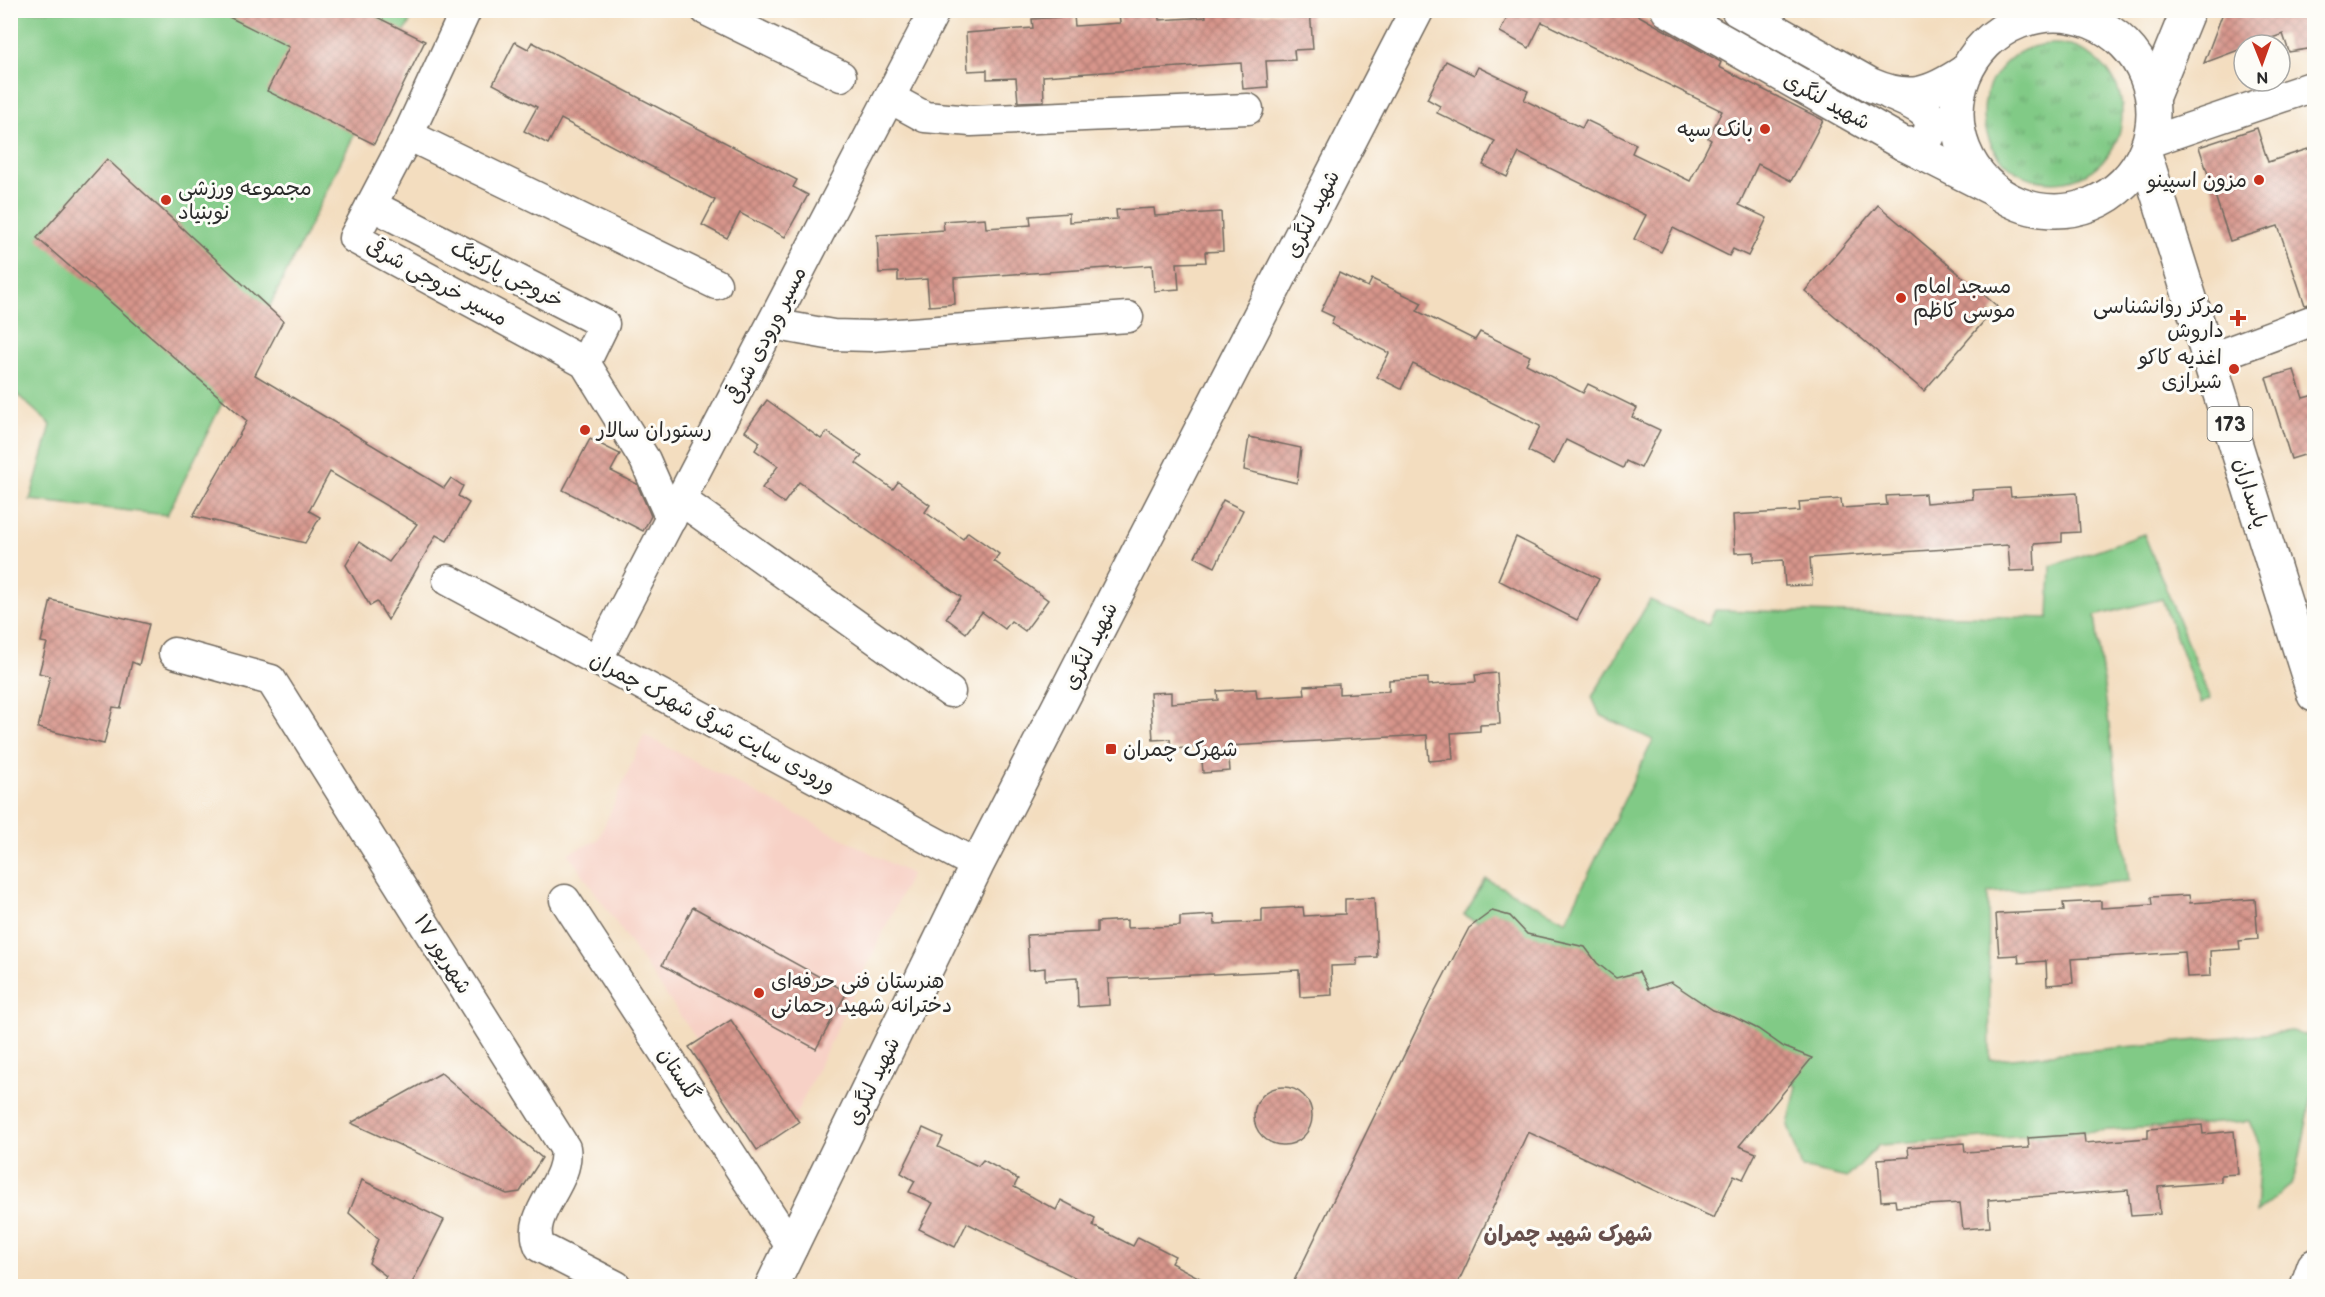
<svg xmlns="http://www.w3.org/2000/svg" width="2325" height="1297" font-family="'Balsamiq Sans','Playpen Sans Arabic',sans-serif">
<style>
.built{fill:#f7d1c6}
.grass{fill:url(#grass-tufts);stroke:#567a58;stroke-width:1.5}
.green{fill:#81ca86;stroke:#567a58;stroke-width:1.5}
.building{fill:url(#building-cross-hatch)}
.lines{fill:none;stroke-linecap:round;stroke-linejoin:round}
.minor-casing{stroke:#71695f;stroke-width:33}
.secondary-casing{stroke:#71695f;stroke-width:36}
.primary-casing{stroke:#71695f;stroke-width:36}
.minor{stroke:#fff;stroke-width:30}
.secondary{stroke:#fff;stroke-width:33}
.primary{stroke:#fff;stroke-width:33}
.poi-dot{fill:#c8321e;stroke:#fdfcf7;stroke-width:2}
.labels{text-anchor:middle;stroke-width:6;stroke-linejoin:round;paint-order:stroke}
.shield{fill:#fdfcf7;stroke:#6a6a68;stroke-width:1.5}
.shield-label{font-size:20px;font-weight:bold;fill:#2b2b2b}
.street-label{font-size:21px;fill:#2b2b2b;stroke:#fdfcf7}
.poi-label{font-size:21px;fill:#2b2b2b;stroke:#fdfcf7;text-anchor:start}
.neighbourhood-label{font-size:22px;font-weight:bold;fill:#67504d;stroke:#fdfcf7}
</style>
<defs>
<pattern id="grass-tufts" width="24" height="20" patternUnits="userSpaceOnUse" patternTransform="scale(1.5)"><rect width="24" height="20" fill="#81ca86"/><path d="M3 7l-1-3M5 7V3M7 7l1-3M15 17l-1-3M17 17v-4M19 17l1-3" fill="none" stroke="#6aa46e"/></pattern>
<pattern id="building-cross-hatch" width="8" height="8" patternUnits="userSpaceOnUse" patternTransform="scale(1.5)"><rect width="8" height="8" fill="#d7958b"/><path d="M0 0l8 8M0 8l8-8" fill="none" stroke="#af7a72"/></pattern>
</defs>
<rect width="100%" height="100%" fill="#fdfcf7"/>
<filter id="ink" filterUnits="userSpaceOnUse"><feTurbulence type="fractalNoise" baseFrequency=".0167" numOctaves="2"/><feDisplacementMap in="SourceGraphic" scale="12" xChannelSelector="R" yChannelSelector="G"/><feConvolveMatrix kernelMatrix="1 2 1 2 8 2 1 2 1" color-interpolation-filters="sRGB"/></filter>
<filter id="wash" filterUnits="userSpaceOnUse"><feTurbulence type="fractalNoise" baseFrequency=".008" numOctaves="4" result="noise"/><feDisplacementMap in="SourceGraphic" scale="24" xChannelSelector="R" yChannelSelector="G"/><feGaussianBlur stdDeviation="1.35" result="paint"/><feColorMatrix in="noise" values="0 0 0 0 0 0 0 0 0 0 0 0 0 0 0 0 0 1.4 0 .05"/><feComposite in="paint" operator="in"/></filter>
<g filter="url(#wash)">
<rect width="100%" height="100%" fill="#f3ddbf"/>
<polygon class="built" points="644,735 911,874 797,1112 764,1137 568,853 598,840"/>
<circle class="grass" cx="2053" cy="113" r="69"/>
<g class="green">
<polygon points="11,11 415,11 167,515 30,500 51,425 11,389"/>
<polygon points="2144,534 2210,699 2201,704 2162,599 2095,616 2129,881 1988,893 1990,1060 2292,1031 2314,1037 2314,1086 2298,1166 2291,1185 2256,1213 2260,1147 2249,1121 1879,1145 1847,1178 1802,1168 1788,1125 1797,1086 1464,915 1486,879 1566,921 1653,740 1600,715 1592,697 1650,600 1708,625 1715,610 2049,618 2051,566"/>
</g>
<g id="blocks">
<g class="building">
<polygon points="215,10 363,10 425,41 374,144 267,91 289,47"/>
<polygon points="1205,10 1243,10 1244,15 1310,10 1313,49 1294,50 1295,60 1266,61 1268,87 1243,89 1241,63 1043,76 1044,101 1018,102 1016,78 987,79 987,70 968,71 966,33 1033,28 1032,19 1074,16 1075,26 1120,23 1119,14 1158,11 1159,20 1206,17"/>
<polygon points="1511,10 1629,10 1721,62 1719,67 1823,120 1791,181 1758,164 1739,205 1767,218 1748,256 1733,249 1729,256 1673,228 1661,252 1634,239 1646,215 1519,153 1507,177 1483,165 1495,141 1437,113 1440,106 1427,99 1446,61 1474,75 1478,67 1528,91 1524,100 1582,128 1586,120 1636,144 1632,153 1690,181 1711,140 1708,138 1722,111 1542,22 1529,48 1500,32"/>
<polygon points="2224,10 2314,10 2314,48 2289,52 2283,34 2253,45 2244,45 2244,48 2204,63"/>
<polygon points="515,42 528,49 532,42 797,180 793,187 808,195 785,237 740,213 727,238 702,225 715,200 561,119 548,144 524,131 537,107 493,84"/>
<polygon points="2257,128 2268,162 2314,147 2314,303 2305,305 2278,226 2230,241 2199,147"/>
<polygon points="107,159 283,321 255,375 444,488 451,478 463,486 458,496 469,503 447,541 436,535 388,620 377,602 370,606 346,565 359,542 389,562 417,524 330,472 309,511 320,517 305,543 193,516 247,421 37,238"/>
<polygon points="1878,205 1997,306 1924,391 1805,291"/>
<polygon points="1154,208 1155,216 1221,212 1223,251 1205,252 1206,262 1177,263 1179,289 1154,291 1152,265 954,278 955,304 929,306 927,279 898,281 898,272 879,273 877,235 944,230 943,221 985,218 986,228 1031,225 1030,216 1069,213 1069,222 1117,219 1116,210"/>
<polygon points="1339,273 1368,287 1372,279 1422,303 1417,311 1475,340 1480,332 1530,356 1526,364 1583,393 1588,384 1637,408 1632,417 1660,430 1641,468 1626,461 1623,468 1566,440 1554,464 1528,451 1540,426 1413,364 1401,389 1377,377 1389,353 1331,324 1334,317 1321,311"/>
<polygon points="2294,370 2303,398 2314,395 2314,452 2291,459 2266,378"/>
<polygon points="767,400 821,439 827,432 862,456 856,463 893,489 898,482 930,505 925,512 963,539 968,532 999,554 994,561 1048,600 1025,631 1011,621 1005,629 982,612 966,633 946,618 961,597 799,482 784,503 762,488 778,466 755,450 760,442 745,431"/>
<polygon points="1249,437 1301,448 1297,483 1244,470"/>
<polygon points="590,439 620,454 611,471 637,484 651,516 643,531 563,490"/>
<polygon points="2010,488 2011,497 2077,493 2080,532 2062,533 2062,542 2034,544 2035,570 2010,571 2008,545 1810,558 1812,585 1785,586 1783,560 1754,562 1754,552 1735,553 1733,515 1800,511 1799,502 1841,499 1842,508 1887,505 1886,496 1925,494 1926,503 1973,499 1972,490"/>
<polygon points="1223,500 1243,510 1215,567 1195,557"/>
<polygon points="1516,537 1599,579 1577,620 1498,580"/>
<polygon points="51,600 149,624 139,665 132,662 121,708 113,707 104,744 38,728 50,676 39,673 47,643 41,642"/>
<polygon points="1497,673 1500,724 1480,725 1480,731 1451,733 1453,759 1429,761 1427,735 1228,746 1230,771 1203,773 1201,747 1171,749 1170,739 1153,740 1150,693 1171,692 1171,703 1218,700 1217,691 1256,689 1257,698 1305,695 1304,686 1339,684 1339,694 1389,691 1389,680 1428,678 1428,685 1476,682 1475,675"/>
<polygon points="2189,895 2190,903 2255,899 2258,939 2239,941 2240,949 2210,951 2211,976 2187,977 2185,952 2071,959 2073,983 2047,985 2046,961 2019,963 2018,955 1999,956 1996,914 2064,911 2063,903 2101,901 2101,908 2152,905 2151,897"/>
<polygon points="1374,898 1377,957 1357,958 1357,965 1331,966 1332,995 1300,997 1299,970 1108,979 1109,1005 1078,1007 1077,978 1045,980 1045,968 1029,970 1027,935 1097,932 1097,922 1127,920 1127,928 1180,926 1180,917 1214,915 1215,924 1262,922 1262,909 1303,907 1304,916 1345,914 1345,899"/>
<polygon points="693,907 847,992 816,1049 662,965"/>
<polygon points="1492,911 1510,916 1527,934 1585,947 1597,963 1616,978 1639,972 1648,989 1671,982 1713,1010 1734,1017 1758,1029 1784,1047 1812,1058 1739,1146 1756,1153 1743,1179 1734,1175 1714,1218 1528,1132 1456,1287 1291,1287 1429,1004 1469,928"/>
<polygon points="731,1020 799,1122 757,1150 689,1047"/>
<polygon points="441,1073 542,1158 520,1192 507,1194 351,1123"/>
<circle cx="1283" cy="1116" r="29"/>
<polygon points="2202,1125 2203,1134 2234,1131 2238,1174 2221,1175 2221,1182 2158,1187 2160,1214 2131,1216 2128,1190 1988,1200 1990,1227 1963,1229 1960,1203 1896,1207 1895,1200 1881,1201 1878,1159 1909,1157 1908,1147 1964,1143 1965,1152 2029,1148 2028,1138 2084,1134 2085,1143 2148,1138 2148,1129"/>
<polygon points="923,1128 943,1137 938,1147 978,1166 983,1160 1018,1179 1014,1187 1056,1210 1061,1200 1095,1218 1093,1226 1133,1246 1138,1237 1175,1256 1171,1263 1217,1287 1094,1287 967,1223 955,1247 919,1229 933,1203 909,1192 915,1181 901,1173"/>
<polygon points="362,1180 444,1220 410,1287 395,1287 384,1280 386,1276 369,1263 378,1239 349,1213"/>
</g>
</g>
</g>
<g filter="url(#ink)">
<use href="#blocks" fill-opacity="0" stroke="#71695f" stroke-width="1.5"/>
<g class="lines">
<g class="minor-casing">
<g id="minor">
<polyline points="466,10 408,135 354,238 585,363 645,460 671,519"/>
<polyline points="706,10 841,76"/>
<polyline points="890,98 925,117 971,121 1248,109"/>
<polyline points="408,135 716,284"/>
<polyline points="2149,142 2314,86"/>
<polyline points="371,205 604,324 585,363"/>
<polyline points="772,324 833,335 871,336 1128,317"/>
<polyline points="2209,359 2314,320"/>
<polyline points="681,500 950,692"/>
<polyline points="448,580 977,865"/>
<path d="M 174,653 L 271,680 L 565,1148 C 571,1184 524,1213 540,1247 L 616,1286"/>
<polyline points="597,660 935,10"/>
<polyline points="565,900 792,1248"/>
</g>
</g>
<g class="secondary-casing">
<g id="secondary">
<polyline points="1668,10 1904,144 1989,187"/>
<path d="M 1738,10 L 1871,85 C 1910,102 1931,94 1964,72"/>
<path d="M 1890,93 C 1906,101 1940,110 1929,134 C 1925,145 1915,144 1904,144"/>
<polyline points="772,1286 977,865 1417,10"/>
<polyline points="2307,1286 2314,1266"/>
</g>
</g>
<g class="primary-casing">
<g id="primary">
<circle cx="2055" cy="113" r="98"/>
<polyline points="2153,96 2188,10"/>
<polyline points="2145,154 2314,695"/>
</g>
</g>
<use href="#minor" class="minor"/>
<use href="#secondary" class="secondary"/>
<use href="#primary" class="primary"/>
</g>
</g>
<g class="poi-dot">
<circle cx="1765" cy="129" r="6"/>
<circle cx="2259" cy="180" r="6"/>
<circle cx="166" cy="200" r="6"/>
<circle cx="1901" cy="298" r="6"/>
<path d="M2235 309h6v6h6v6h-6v6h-6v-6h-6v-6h6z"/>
<circle cx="2234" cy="369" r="6"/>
<circle cx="585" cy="430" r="6"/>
<rect x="1105" y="743" width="12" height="12" rx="3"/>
<circle cx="759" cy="993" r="6"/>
</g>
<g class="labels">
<rect class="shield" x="2207.5" y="407" width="45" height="34" rx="4.5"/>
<g class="shield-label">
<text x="2230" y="431">173</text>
</g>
<g class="street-label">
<text transform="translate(1827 101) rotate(29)" y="7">شهید لنگری</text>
<text transform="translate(1312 214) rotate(-63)" y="7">شهید لنگری</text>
<text transform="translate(507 274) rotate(27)" y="7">خروجی پارکینگ</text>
<text transform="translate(437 282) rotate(29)" y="7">مسیر خروجی شرقی</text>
<text transform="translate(766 335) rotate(-63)" y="7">مسیر ورودی شرقی</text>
<text transform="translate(2251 493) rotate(73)" y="7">پاسداران</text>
<text transform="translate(1090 646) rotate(-63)" y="7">شهید لنگری</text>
<text transform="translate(713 722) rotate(28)" y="7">ورودی سایت شرقی شهرک چمران</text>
<text transform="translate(443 954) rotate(58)" y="7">۱۷ شهریور</text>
<text transform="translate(679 1074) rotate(57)" y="7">گلستان</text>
<text transform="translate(873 1081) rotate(-64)" y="7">شهید لنگری</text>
</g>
<g class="poi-label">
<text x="1753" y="136" text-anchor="end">بانک سپه</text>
<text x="2247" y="187" text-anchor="end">مزون اسپینو</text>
<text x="178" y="195">مجموعه ورزشی<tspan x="178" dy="24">نوبنیاد</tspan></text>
<text x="1913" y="293">مسجد امام<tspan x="1913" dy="24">موسی کاظم</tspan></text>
<text x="2224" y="313" text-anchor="end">مرکز روانشناسی<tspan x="2224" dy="24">داروش</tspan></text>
<text x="2222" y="364" text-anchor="end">اغذیه کاکو<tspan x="2222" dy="24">شیرازی</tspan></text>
<text x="597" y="437">رستوران سالار</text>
<text x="1123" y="756">شهرک چمران</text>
<text x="771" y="988">هنرستان فنی حرفه‌ای<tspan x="771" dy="24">دخترانه شهید رحمانی</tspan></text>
</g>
<g class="neighbourhood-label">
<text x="1568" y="1241">شهرک شهید چمران</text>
</g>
</g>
<rect width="2325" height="1297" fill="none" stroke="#fdfcf7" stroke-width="36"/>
<g transform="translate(2262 63) rotate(179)"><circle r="28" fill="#fdfcf7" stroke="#a9a8a5" stroke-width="1.5"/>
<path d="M0-4.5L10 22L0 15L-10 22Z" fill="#c8321e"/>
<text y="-9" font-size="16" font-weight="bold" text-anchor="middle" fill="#2b2b2b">N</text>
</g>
</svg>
